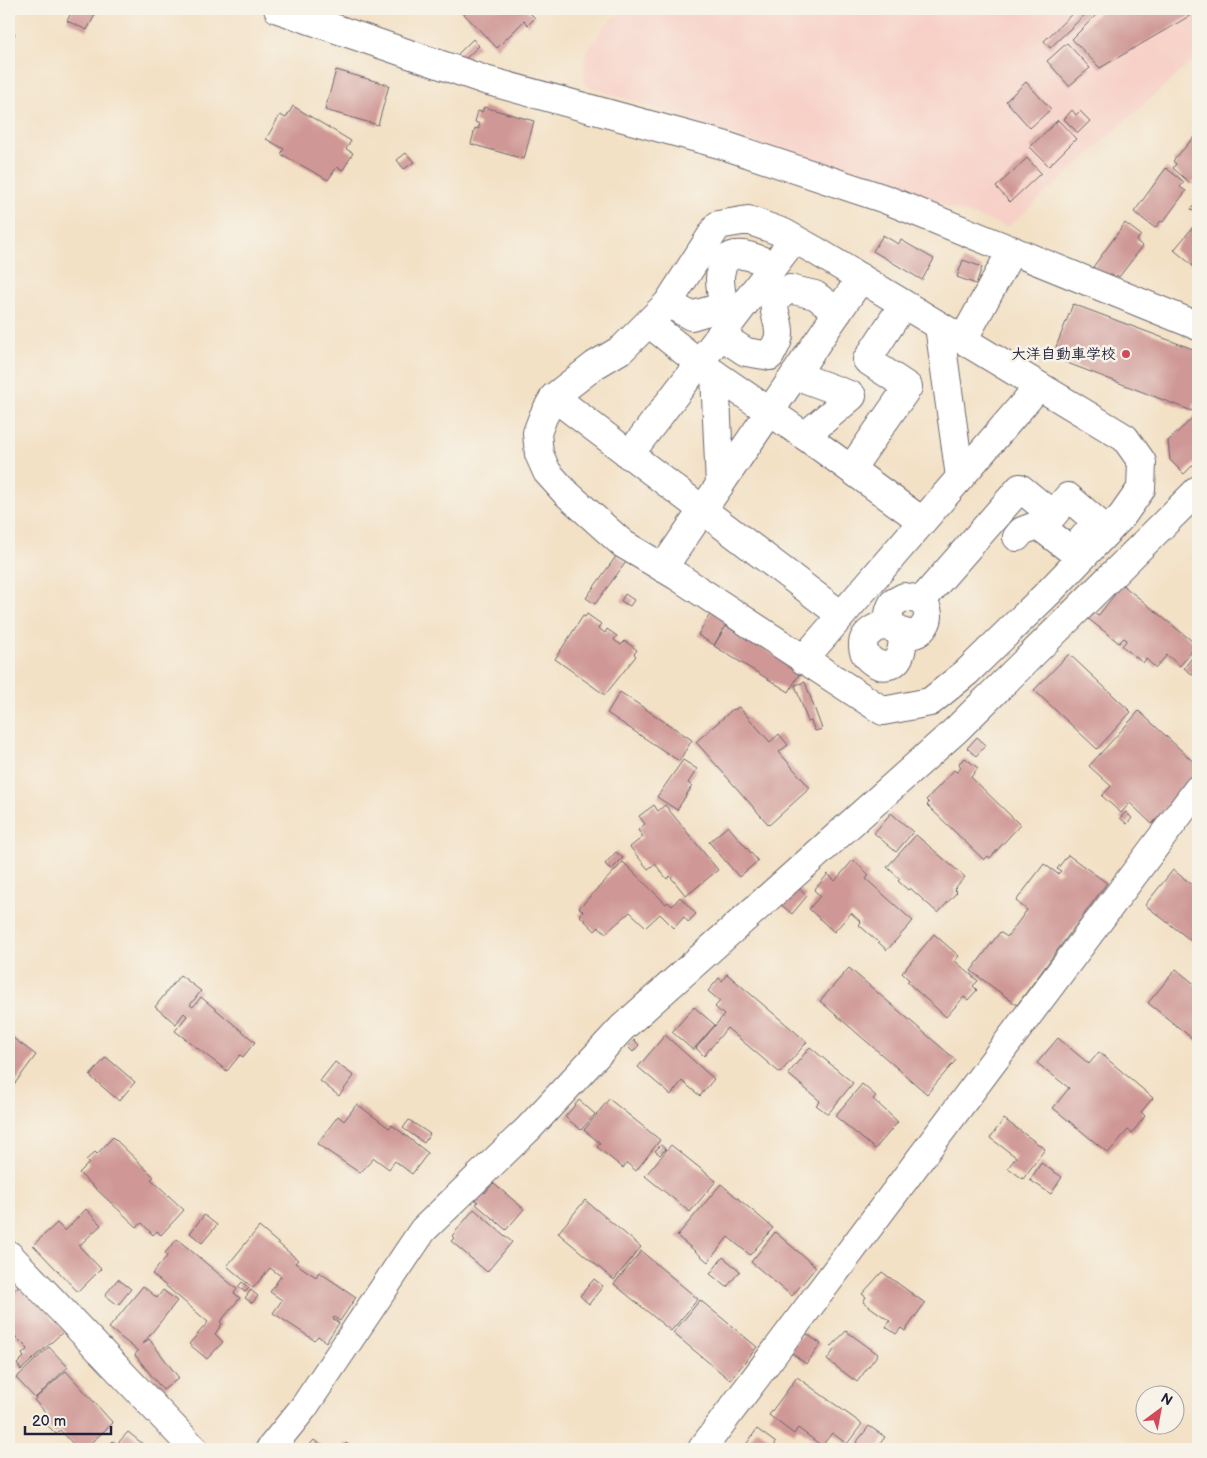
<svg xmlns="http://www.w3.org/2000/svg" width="1207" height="1458" font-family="'Balsamiq Sans','Klee One',sans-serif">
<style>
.built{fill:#f7d1c8}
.building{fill:#cf9896}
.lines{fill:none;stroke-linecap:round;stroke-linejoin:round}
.minor-casing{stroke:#6b656c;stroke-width:30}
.minor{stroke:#fff;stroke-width:28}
.poi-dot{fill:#d1495b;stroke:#f7f3e8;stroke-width:2}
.labels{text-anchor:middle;stroke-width:5;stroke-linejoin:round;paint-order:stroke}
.poi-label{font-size:15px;font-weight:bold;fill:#22223b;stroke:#f7f3e8;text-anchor:end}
</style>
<rect width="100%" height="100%" fill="#f7f3e8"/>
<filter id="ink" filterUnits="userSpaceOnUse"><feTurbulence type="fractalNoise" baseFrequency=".02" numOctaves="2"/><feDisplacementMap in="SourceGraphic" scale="10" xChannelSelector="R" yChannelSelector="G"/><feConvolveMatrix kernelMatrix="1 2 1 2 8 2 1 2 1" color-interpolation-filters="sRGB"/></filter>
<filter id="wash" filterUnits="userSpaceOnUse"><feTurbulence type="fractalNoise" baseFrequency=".0096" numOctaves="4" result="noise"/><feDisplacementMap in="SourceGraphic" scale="20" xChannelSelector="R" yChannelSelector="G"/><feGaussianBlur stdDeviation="1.12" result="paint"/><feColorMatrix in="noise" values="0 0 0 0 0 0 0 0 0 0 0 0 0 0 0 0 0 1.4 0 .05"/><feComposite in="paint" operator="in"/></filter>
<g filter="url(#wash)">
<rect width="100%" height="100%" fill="#f3e1c6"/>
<polygon class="built" points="626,9 1198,9 1198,56 1008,227 584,85 585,55 604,26"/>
<g id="blocks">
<g class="building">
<polygon points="73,9 98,9 87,30 67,21"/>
<polygon points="459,9 526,9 535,18 528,25 524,21 497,48"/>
<polygon points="1077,9 1091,9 1050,48 1044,41"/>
<polygon points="1102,9 1198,9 1198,11 1100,68 1072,39"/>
<polygon points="9,30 15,34 9,44"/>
<polygon points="473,39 479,46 462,62 456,56"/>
<polygon points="1067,43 1090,68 1069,86 1047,61"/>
<polygon points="336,70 389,85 378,125 325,110"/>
<polygon points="1026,82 1051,109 1030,128 1006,101"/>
<polygon points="293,106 351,141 346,149 353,153 343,170 337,167 328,180 281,154 284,149 266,139 280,115 286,118"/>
<polygon points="484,107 534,121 524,159 471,144 475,128 478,129 480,124 475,122 478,111 482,112"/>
<polygon points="1072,110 1076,115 1080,111 1090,121 1078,133 1064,119"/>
<polygon points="1058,120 1076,139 1049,166 1030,147"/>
<polygon points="1194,137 1198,140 1198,184 1194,180 1191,184 1173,168 1176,164 1173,161"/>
<polygon points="406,153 414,162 404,169 397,160"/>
<polygon points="1027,158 1041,173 1010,202 996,187"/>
<polygon points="1166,168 1184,182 1180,187 1186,191 1163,222 1161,221 1155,228 1134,212"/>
<polygon points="1198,201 1198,215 1191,209"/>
<polygon points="1125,223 1141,235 1136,241 1143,246 1119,277 1117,275 1112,282 1093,267"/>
<polygon points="1193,227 1198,231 1198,270 1174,250"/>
<polygon points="883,235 898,244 901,240 934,259 922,280 873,251"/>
<polygon points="963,260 982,267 976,284 957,277"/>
<polygon points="1073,304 1198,351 1198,393 1192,411 1052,357"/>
<polygon points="1198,413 1198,460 1184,474 1170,460 1168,441"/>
<polygon points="617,555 626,562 595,604 586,598"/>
<polygon points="1119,582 1197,645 1180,666 1167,655 1156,668 1146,659 1143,663 1122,646 1127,640 1124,638 1119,643 1086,617 1091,611 1098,616 1115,594 1112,591"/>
<polygon points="625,594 634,600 630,606 621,601"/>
<polygon points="713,609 729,619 714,645 698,635"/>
<polygon points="587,614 601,624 598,628 605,633 607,629 617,636 614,640 621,645 625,641 637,650 634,654 636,656 605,695 555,659 583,616 585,617"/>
<polygon points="726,626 801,671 789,692 714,646"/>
<polygon points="1198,650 1198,679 1184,668"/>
<polygon points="1069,654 1131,712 1097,749 1034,690"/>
<polygon points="805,682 822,729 815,731 811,721 808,722 795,685"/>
<polygon points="620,692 692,740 679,761 607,713"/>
<polygon points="739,707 770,742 779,734 788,745 779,752 810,788 769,825 696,742 733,709 734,710"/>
<polygon points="1139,711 1198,766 1198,774 1152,824 1130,803 1121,813 1102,796 1111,786 1089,766"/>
<polygon points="977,737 986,745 976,756 967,748"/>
<polygon points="965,758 978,768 971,777 1020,825 990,858 988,856 984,860 927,805 929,803 926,800 954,770 957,772 961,768 959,763"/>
<polygon points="683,760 697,769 688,783 692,786 677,810 657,797"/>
<polygon points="654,805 658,811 665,805 718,870 686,896 670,876 667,879 655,864 648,869 630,847 643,837 638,830 645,824 639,816"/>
<polygon points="1126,812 1132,818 1127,824 1120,818"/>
<polygon points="891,813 913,832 896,852 874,833"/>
<polygon points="728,826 758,861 739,877 709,842"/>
<polygon points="916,835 965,877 954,889 957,892 938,913 910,888 908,890 898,881 900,879 887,867"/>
<polygon points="616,852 623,858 611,870 605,864"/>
<polygon points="1068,855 1107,883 1017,1005 971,971 1000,932 1007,937 1027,910 1016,901 1044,864 1058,874 1061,871 1057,869"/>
<polygon points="853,860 869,875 866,879 913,921 887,950 859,925 861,922 851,913 834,932 809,909 820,896 814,890 828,874 835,881"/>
<polygon points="623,862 666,904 668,902 672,906 680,897 696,914 688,922 684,917 674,928 660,914 646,927 630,912 606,933 599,927 595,931 579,915 583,911 579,908"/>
<polygon points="1173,870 1198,889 1198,946 1145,905"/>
<polygon points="792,883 807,896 792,914 777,901"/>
<polygon points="934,934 959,956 955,961 978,981 973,986 977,990 968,1000 964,997 946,1017 907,982 909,980 902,973"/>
<polygon points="849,968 956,1060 927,1094 820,1001"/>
<polygon points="1176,969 1198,987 1198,1043 1148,1003"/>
<polygon points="727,974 807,1042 780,1073 727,1028 704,1056 696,1048 724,1015 715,1007 720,1001 708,991 719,978 722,981"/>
<polygon points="180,975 201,991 190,1005 193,1007 201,997 255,1042 243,1057 240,1055 227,1071 175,1031 187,1016 184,1013 176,1024 155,1007"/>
<polygon points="694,1007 715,1025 693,1050 672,1032"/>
<polygon points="9,1035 36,1055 10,1090 9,1089"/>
<polygon points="665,1035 714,1079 700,1096 682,1081 671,1095 638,1067"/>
<polygon points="1058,1038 1089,1064 1099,1052 1153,1098 1141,1112 1145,1116 1132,1133 1128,1130 1108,1153 1053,1108 1069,1088 1037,1063"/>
<polygon points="634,1040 639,1045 633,1052 628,1047"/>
<polygon points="810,1047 853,1083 828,1114 816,1105 820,1101 788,1074"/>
<polygon points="106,1057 135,1082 119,1101 90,1076"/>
<polygon points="335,1062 354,1076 339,1096 320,1081"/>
<polygon points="862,1084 876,1096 873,1099 898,1122 875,1149 835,1116"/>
<polygon points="609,1099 660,1140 636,1171 627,1163 623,1168 597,1147 600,1143 584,1130"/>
<polygon points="579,1100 595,1114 581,1130 565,1117"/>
<polygon points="357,1104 389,1128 392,1125 428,1153 412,1174 395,1161 389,1169 374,1158 360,1173 317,1144 338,1116 344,1121"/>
<polygon points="1004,1119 1045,1149 1023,1179 1008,1168 1016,1157 990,1138"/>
<polygon points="409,1120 430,1134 424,1143 403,1128"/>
<polygon points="113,1137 154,1177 151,1179 184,1210 161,1235 157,1231 153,1235 142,1223 137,1227 79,1173 89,1163 86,1160 95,1152 97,1154"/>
<polygon points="661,1145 666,1149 660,1155 655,1151"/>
<polygon points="671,1145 716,1181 690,1212 645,1176"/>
<polygon points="1041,1163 1062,1177 1051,1194 1030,1180"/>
<polygon points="493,1183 524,1209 506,1230 476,1204 478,1202 473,1198 482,1190 485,1193"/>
<polygon points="721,1184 773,1228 750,1255 728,1237 708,1262 677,1236"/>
<polygon points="585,1200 641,1247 614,1280 558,1233"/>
<polygon points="86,1209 101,1225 79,1246 101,1269 78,1292 33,1245 57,1223 65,1231"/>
<polygon points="474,1209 512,1242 487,1272 451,1241 454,1238 452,1236"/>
<polygon points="204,1215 217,1225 202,1243 190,1233"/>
<polygon points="259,1227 298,1260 295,1263 316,1277 319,1272 356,1297 340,1321 334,1317 333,1319 339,1323 326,1342 318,1336 314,1340 273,1313 282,1300 270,1292 281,1276 270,1268 253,1288 227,1266"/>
<polygon points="775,1232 816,1267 792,1296 751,1262"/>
<polygon points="177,1239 237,1289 234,1293 240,1298 220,1322 222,1324 215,1334 223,1342 207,1359 189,1344 208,1322 152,1274 167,1256 165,1253"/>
<polygon points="641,1251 698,1299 671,1331 614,1284"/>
<polygon points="723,1257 740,1271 727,1287 710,1274"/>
<polygon points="882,1272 925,1303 905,1331 901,1328 896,1334 886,1327 890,1321 863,1302 866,1297 862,1294"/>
<polygon points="118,1279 131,1289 118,1305 105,1295"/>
<polygon points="594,1279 603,1286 589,1304 580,1296"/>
<polygon points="242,1282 249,1288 245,1292 238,1287"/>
<polygon points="21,1284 64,1331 21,1370 17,1364 24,1357 22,1354 28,1349 12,1333 9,1336 9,1295"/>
<polygon points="143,1286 157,1298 163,1290 177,1301 142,1345 149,1339 179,1378 163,1390 135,1355 138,1351 109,1328"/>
<polygon points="251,1290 258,1296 252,1303 245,1298"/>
<polygon points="700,1300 757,1347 730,1380 673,1333"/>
<polygon points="846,1331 878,1354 857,1382 827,1360 834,1350 831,1347"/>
<polygon points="804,1332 821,1344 806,1364 789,1351"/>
<polygon points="49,1347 68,1367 35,1398 16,1378"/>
<polygon points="66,1371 113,1423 84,1449 78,1449 60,1430 56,1434 43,1421 49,1416 34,1400"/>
<polygon points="797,1377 862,1424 847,1444 832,1433 822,1446 798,1428 794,1434 769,1415"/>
<polygon points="869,1426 885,1437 876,1449 865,1449 856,1443"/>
<polygon points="757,1429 776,1443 772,1449 743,1449"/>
<polygon points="128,1432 149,1449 105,1449 113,1441 117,1444"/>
<polygon points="314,1440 326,1449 306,1449"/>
<polygon points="346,1443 355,1449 341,1449"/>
</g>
</g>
</g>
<g filter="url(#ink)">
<use href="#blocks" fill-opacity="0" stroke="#6b656c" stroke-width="1"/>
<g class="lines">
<g class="minor-casing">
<g id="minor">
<polyline points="278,9 485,80 723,145 885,199 1198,326"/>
<polygon points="748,220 784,233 816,251 1125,438 1142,462 1141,489 1122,516 1049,592 967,672 930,702 883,711 677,576 623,544 565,492 547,472 539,454 537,433 543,417 554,397 595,365 622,349 668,303 718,225"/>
<path d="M 668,303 L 691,316 L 715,309 L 722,302 C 722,294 720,286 720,278 C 722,242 754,256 773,266"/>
<polyline points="649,323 699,363 805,436 922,521"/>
<polyline points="939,326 960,477"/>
<path d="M 720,335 L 746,352 L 770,356 C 773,349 779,342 779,334 C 780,314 763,305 789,289 L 815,295 L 838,312"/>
<polyline points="963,340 1012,250"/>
<polyline points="715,374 720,485"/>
<polyline points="795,375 852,396 805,436"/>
<polyline points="554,397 841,615"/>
<polyline points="629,455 794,239"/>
<polyline points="851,469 908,387 867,360 903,305"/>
<polyline points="663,568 861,278"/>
<path d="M 922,600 C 927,608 931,616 925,625 C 910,649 892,617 874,629 C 840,650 895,689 902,647 C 906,627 879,627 893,603 L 904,597 L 922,600 L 1020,488 L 1053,515 L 1068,497 L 1097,522 L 1072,551 L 1038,525 L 1022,531 L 1017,537"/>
<polyline points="803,660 1039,386"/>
<polyline points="9,1255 194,1449"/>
<polyline points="270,1449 304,1407 423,1230 529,1128 622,1028 956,730 1198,490"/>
<polyline points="702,1449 1198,789"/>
</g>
</g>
<use href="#minor" class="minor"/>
</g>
</g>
<circle class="poi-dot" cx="1126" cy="354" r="5"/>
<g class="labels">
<g class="poi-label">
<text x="1116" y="359">大洋自動車学校</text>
</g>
</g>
<rect width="1207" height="1458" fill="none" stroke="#f7f3e8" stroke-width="30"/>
<g transform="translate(1160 1410) rotate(32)"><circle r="24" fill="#f7f3e8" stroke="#a29fa3"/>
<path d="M0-4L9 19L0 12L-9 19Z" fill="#d1495b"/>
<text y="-8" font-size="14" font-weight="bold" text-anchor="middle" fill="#22223b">N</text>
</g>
<path d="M25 1426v8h86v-8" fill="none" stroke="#22223b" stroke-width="2.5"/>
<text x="32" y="1426" font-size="15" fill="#22223b" stroke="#f7f3e8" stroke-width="4" paint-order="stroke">20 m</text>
</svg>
